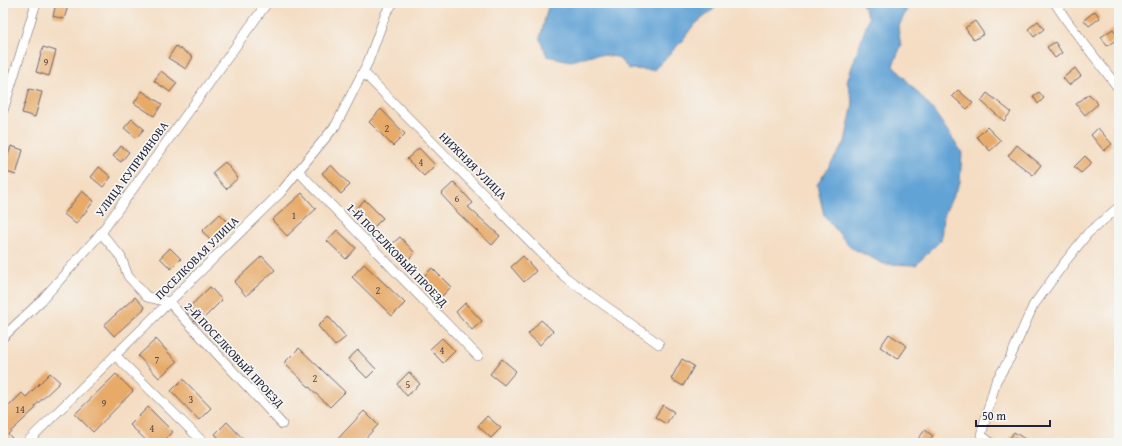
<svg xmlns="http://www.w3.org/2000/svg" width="1122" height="446" font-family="'Gentium Book Plus',serif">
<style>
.water{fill:#62a3d5;stroke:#426288}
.building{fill:#e7aa69}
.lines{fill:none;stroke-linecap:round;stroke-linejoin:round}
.street-casing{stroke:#6c636b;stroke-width:10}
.street{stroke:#fff;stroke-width:9}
.labels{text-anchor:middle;stroke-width:3.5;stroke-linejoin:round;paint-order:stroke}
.number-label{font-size:10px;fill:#534446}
.street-label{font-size:12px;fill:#22223b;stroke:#f6f6f2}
</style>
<rect width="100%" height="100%" fill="#f6f6f2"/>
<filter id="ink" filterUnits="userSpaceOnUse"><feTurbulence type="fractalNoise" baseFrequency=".025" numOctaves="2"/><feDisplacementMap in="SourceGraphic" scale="8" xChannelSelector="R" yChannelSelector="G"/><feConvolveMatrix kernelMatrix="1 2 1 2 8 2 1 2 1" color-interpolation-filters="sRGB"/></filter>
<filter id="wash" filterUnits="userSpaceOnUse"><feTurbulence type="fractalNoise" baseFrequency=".012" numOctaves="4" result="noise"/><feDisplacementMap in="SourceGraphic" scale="16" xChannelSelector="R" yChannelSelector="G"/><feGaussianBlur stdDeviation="0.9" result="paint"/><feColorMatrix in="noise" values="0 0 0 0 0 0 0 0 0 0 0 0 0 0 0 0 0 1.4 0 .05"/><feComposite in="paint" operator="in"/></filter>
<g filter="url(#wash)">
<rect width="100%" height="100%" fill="#f4ddc3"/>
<g class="water">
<polygon points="549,3 721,3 693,26 681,42 654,70 629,69 617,57 595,54 571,61 547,56 540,38"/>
<polygon points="862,3 910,3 898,28 901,46 893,65 933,110 962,152 960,182 943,216 941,240 916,265 884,264 850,247 824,215 817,185 845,142 853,104 847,81 869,18"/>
</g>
<g id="blocks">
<g class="building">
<polygon points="56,3 69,3 64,19 53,16"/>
<polygon points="1095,11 1100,18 1089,26 1084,20"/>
<polygon points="975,21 984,34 974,40 965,28"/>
<polygon points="1038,21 1044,29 1034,37 1028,29"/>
<polygon points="1113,29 1119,38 1107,46 1101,37"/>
<polygon points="1055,42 1062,53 1055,58 1047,47"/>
<polygon points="176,46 193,57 186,69 168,58"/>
<polygon points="43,47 56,51 49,76 36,72"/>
<polygon points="1075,68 1081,76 1069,85 1063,78"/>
<polygon points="161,71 177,83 170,92 154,81"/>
<polygon points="29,89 42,92 35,117 22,113"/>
<polygon points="958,90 973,103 967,109 952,96"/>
<polygon points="142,91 162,104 154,116 134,103"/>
<polygon points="1039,92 1044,98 1038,104 1033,96"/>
<polygon points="987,93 1011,112 1004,121 981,101"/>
<polygon points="1089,94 1098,104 1085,115 1076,104"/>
<polygon points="381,109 405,134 393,146 369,122"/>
<polygon points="132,119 144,129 136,138 124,128"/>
<polygon points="987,127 1001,141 990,151 977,137"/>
<polygon points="1098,128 1112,144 1104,151 1091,135"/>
<polygon points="1017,145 1041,165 1033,175 1008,156"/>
<polygon points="11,146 23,150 16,175 3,171"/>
<polygon points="121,146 129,152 121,162 113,156"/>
<polygon points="419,148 435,165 424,176 407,159"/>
<polygon points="1085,156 1092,163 1081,173 1074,167"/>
<polygon points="225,162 238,178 226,189 212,173"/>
<polygon points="331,165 350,185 341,194 322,173"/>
<polygon points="99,167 111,177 103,187 91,177"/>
<polygon points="454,182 473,203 468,207 500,236 492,245 459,214 441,194"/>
<polygon points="82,191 94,201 76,224 64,214"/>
<polygon points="302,193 316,209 287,236 272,220"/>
<polygon points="365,200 383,218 373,228 355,209"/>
<polygon points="220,214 229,223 211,241 202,231"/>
<polygon points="337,230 356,248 346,259 327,241"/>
<polygon points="400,237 415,253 406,262 391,245"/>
<polygon points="170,248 181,259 171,269 160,258"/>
<polygon points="262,256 275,270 246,296 234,282"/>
<polygon points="523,256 536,271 524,282 511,267"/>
<polygon points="364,264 405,303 392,316 352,277"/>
<polygon points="432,268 451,287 441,297 422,278"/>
<polygon points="210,287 222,300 198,324 185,311"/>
<polygon points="135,297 145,308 114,336 104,325"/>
<polygon points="465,303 482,321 472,330 456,312"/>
<polygon points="328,316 346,337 335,346 318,326"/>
<polygon points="541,320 553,331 540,345 528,334"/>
<polygon points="889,334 907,346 898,359 880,347"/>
<polygon points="442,338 455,351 443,363 430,349"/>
<polygon points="156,339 177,362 159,378 138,356"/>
<polygon points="299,348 345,392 330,407 284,363"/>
<polygon points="358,350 376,369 367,378 348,359"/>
<polygon points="502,359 516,371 504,385 490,374"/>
<polygon points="682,359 694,366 683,386 671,379"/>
<polygon points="409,372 420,384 407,396 397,384"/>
<polygon points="50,373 60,382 35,406 36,408 8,434 12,438 7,443 3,443 3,412 22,393 26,397"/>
<polygon points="116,374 133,391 93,432 75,414"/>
<polygon points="183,379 211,408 199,420 171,391"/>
<polygon points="663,405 674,412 666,424 655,417"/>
<polygon points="148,407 173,432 162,443 149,443 130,425"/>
<polygon points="364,411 378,425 361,443 334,443"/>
<polygon points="487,416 501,428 491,438 478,426"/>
<polygon points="227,422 247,443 224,443 215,434"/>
<polygon points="925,430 933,436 927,443 915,443"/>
<polygon points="1014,432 1031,443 1007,443"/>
</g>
</g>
</g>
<g filter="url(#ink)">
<use href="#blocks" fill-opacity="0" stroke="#6c636b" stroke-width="1"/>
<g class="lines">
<g class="street-casing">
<g id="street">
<polyline points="1055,3 1067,21 1119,89"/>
<polyline points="363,72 565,277 659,344"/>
<polyline points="3,111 36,3"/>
<polyline points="298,171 478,356"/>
<polyline points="101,233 121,257 128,276 147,297 169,302 282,424"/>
<polyline points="3,337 41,301 101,233 267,3"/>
<polyline points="115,355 204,443"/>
<polyline points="26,443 281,192 336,125 368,62 386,13 393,3"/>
<polyline points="991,443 981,435 996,381 1010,358 1033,306 1065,262 1088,233 1119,207"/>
</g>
</g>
<use href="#street" class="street"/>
</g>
</g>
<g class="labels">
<g class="number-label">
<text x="46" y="66">9</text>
<text x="387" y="132">2</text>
<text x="421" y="166">4</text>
<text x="457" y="202">6</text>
<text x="294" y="219">1</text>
<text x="378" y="294">2</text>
<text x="442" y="354">4</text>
<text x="157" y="363">7</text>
<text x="315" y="382">2</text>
<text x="408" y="388">5</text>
<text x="191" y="403">3</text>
<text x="104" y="407">9</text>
<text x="20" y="413">14</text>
<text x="152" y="432">4</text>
</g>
<g class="street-label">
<text transform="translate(473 166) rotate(45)" y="4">НИЖНЯЯ УЛИЦА</text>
<text transform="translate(132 169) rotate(-54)" y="4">УЛИЦА КУПРИЯНОВА</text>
<text transform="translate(397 255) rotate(46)" y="4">1-Й ПОСЕЛКОВЫЙ ПРОЕЗД</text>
<text transform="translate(197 258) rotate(-45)" y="4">ПОСЕЛКОВАЯ УЛИЦА</text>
<text transform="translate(234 355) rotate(47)" y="4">2-Й ПОСЕЛКОВЫЙ ПРОЕЗД</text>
</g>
</g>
<rect width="1122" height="446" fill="none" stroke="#f6f6f2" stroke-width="16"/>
<path d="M976 420v6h74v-6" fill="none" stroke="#22223b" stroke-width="2"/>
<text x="982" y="420" font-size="12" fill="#22223b" stroke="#f6f6f2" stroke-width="3" paint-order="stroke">50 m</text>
</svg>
